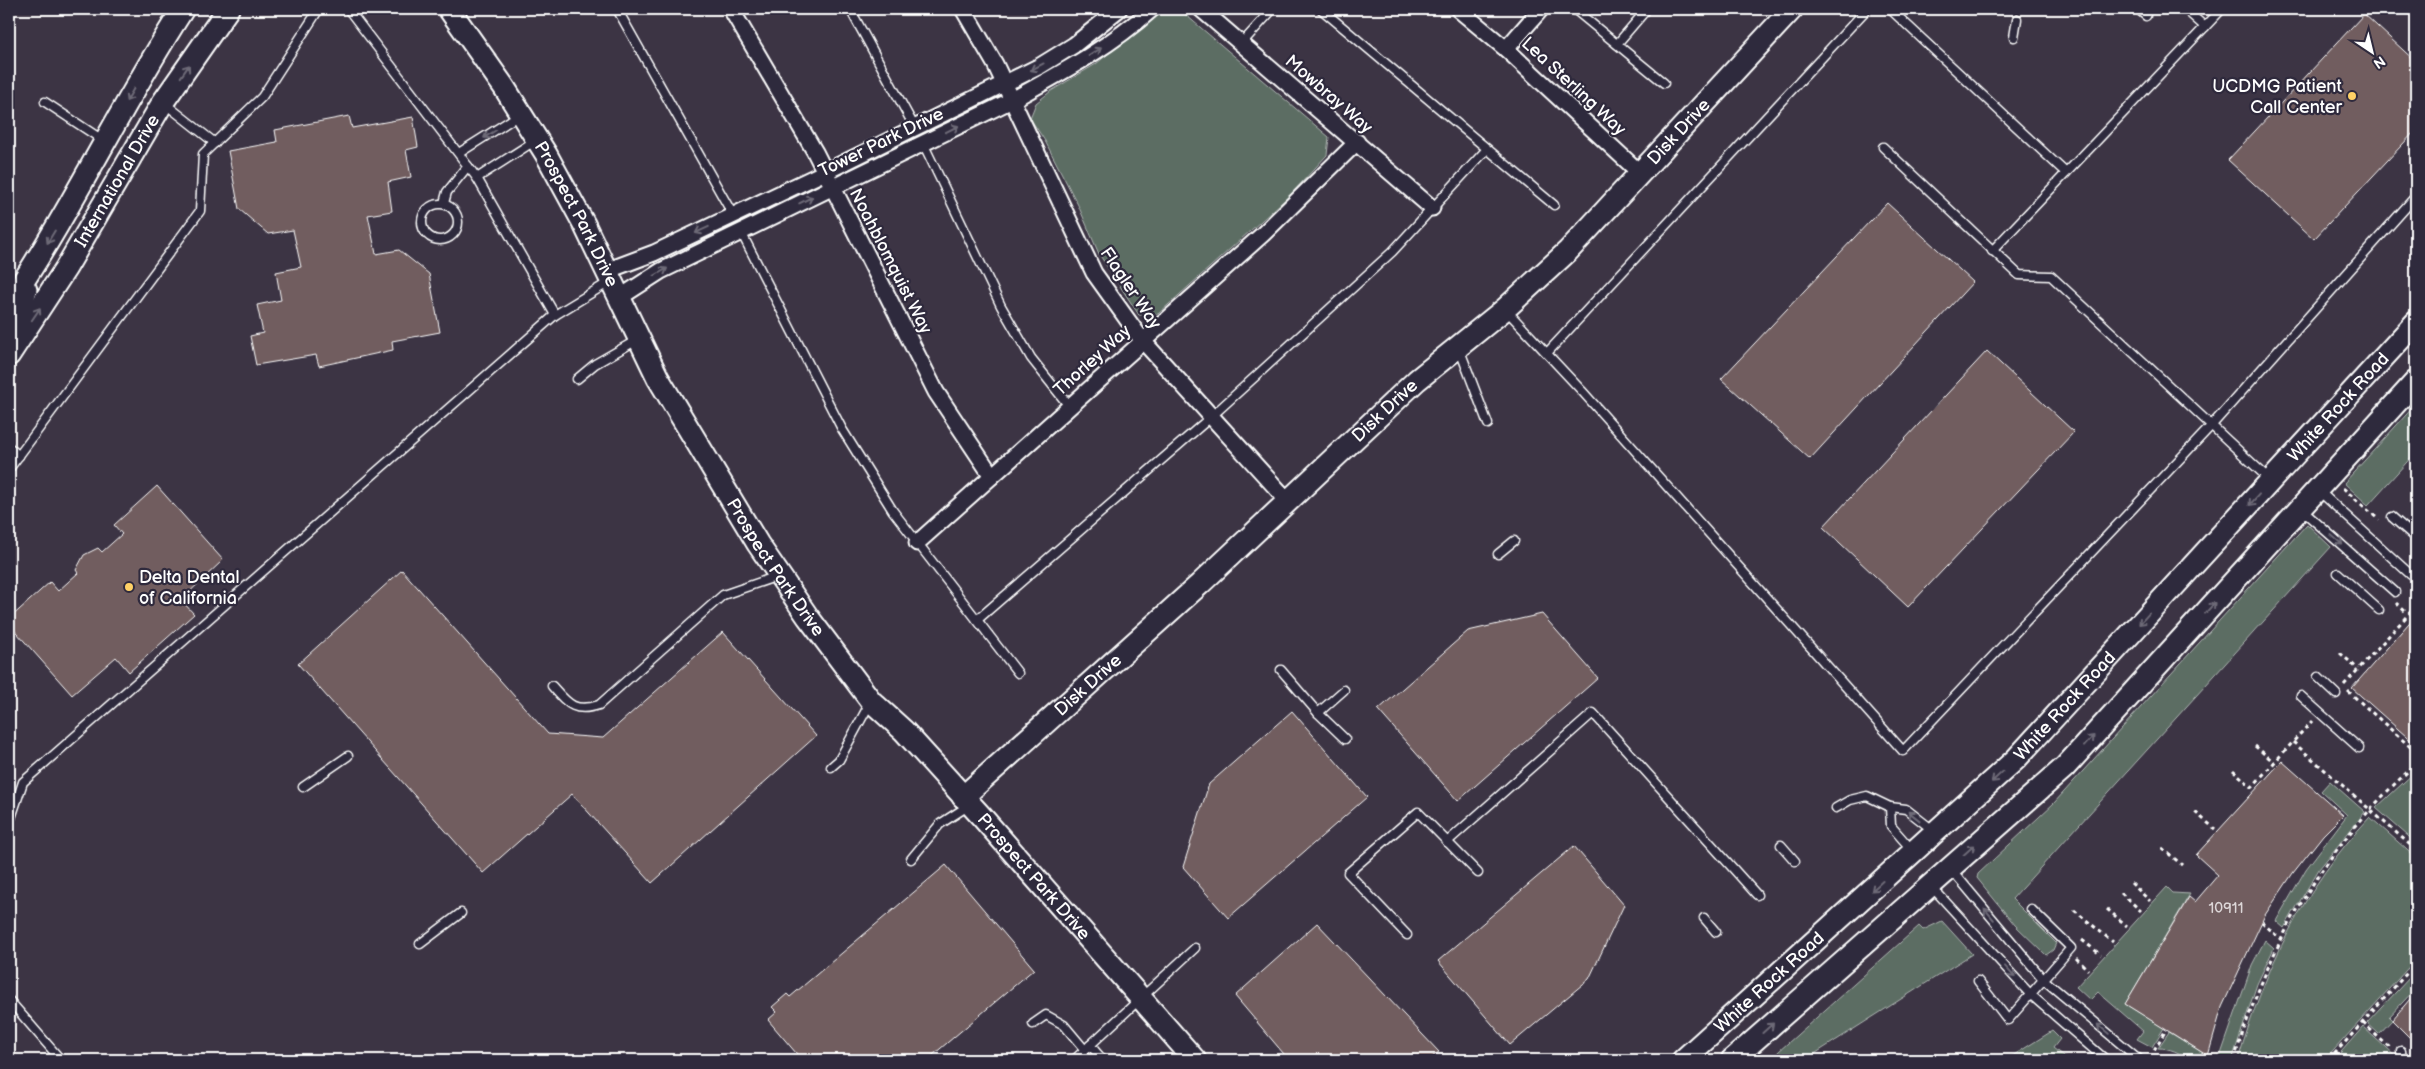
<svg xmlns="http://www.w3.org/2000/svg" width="2425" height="1069" font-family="'Balsamiq Sans',sans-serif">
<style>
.green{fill:#5c6d64;stroke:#aeb6b2}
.building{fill:#715d5e;stroke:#fff}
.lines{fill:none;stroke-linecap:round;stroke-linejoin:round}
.lane-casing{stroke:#fff;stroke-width:11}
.street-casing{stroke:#fff;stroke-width:19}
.secondary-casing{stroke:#fff;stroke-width:25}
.path{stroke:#fff;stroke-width:3;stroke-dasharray:4 4;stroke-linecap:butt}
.lane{stroke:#2f2a3d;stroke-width:8}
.street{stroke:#2f2a3d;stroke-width:15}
.secondary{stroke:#2f2a3d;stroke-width:21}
.oneway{stroke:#6d6a77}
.poi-dot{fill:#ffd166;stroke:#2f2a3d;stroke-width:2}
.labels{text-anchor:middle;stroke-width:4.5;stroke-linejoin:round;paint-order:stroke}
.number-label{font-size:15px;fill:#dcd6d7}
.street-label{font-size:18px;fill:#fff;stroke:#2f2a3d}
.poi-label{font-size:18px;fill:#fff;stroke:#2f2a3d;text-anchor:end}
</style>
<rect width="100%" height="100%" fill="#3c3444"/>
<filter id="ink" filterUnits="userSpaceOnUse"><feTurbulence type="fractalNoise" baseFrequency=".02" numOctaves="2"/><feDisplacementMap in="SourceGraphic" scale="10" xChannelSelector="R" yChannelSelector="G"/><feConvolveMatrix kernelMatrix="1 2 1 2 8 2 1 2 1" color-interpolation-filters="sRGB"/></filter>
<g filter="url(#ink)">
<g class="green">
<polygon points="1160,10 1180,10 1329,137 1327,155 1291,194 1158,314 1139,315 1099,254 1078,205 1045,141 1030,118 1036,103 1051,91 1096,64"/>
<polygon points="2416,404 2416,452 2368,505 2344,483"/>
<polygon points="2307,524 2331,547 2012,899 2056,943 2053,950 2046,955 2015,925 1977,878 1978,874 2054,803"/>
<polygon points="2416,771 2416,843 2376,808"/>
<polygon points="2330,781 2365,812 2319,869 2284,928 2276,921 2306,869 2347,815 2321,791"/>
<path d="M 2370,817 L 2416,858 L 2416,959 L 2325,1060 L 2238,1060 C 2265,968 2304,887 2370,817 Z"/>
<polygon points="2167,887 2173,893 2190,894 2125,1004 2164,1028 2152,1047 2137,1039 2143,1031 2098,992 2090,1000 2076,987"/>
<polygon points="1942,921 1972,954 1805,1060 1769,1060 1919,926 1923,930"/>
<path d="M 2265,940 L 2274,948 L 2257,984 L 2232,1060 L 2189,1060 C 2179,1052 2170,1048 2158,1048 L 2169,1032 L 2208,1056 L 2219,1060 L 2252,965 Z"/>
<polygon points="2411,976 2416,981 2416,988 2389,1017 2392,1020 2379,1034 2367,1023"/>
<polygon points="2363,1027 2397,1058 2397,1060 2383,1060 2376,1054 2370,1060 2334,1060"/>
<polygon points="2052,1031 2060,1039 2053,1048 2068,1060 2006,1060"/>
</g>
<g class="building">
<polygon points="2364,14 2416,62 2416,130 2314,239 2228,160"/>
<polygon points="349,116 352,128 413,117 418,147 406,150 411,177 388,182 392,211 368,215 376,254 399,250 429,274 440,332 392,341 393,350 319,366 316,355 256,365 250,336 263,333 257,305 281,300 276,272 301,267 293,230 268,234 239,209 228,151 277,142 275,130"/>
<polygon points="1887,203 1973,282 1810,459 1721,379"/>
<polygon points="1987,351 2074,432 1908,607 1823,527"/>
<polygon points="157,486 223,560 181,600 194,614 129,672 116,657 72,695 9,624 9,619 50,582 58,591 78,573 76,570 84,555 98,548 102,552 122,534 114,525"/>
<polygon points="402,570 548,734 603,738 723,632 816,736 652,883 572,794 483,873 298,664"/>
<polygon points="1542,614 1598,678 1458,801 1378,710 1468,631"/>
<polygon points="2416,615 2416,745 2352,688"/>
<polygon points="1292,711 1367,797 1228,918 1183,867 1209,784"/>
<polygon points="2282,761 2343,815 2323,835 2293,873 2265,915 2222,1007 2208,1056 2125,1004 2189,897 2195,902 2218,875 2196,855"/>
<polygon points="1574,846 1624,905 1589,979 1510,1045 1438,961"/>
<polygon points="946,865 1034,969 927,1060 802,1060 768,1020 777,1012 772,1007 787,994 790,997"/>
<polygon points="1317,923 1439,1052 1428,1060 1289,1060 1235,996"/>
<polygon points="2416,992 2416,1044 2392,1020"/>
</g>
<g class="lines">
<g class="lane-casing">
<g id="lane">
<polyline points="348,9 477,178 555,315"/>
<polyline points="617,9 733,215"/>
<polyline points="850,9 915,128"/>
<polyline points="1321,9 1554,205"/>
<polyline points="1574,9 1664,83"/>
<polyline points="1890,9 2066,173"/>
<polyline points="2138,9 2146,16"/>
<polyline points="2185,9 2205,27"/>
<polyline points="2014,37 2017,19"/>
<polyline points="1242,43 1273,9"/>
<polyline points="1617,44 1647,9"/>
<polyline points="45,102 104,141"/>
<polyline points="163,102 215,143"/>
<polyline points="923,143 1001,306 1031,358 1069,406"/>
<polyline points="1883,147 2019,275 2051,276 2269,479"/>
<polyline points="459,153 519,115"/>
<polyline points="477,178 536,140"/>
<polyline points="444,203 447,192 468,166"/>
<circle cx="440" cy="222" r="18"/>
<polyline points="741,232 842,429 893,511 1018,673"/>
<polyline points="1992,251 2222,9"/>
<polyline points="1507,311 1582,391 1903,751 2211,426 2416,196"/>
<polyline points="1459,348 1488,424"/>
<polyline points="1547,353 1867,9"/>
<polyline points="577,379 595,364 637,340"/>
<polyline points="9,447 19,456"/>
<polyline points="9,469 200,211 203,154 262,97 319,9"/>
<polyline points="2318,490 2411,575"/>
<polyline points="2302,510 2395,592"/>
<polyline points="2392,517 2416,538"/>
<polyline points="1498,554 1514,541"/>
<polyline points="2338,573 2379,610"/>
<polyline points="977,620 1212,416 1392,252 1487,149"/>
<polyline points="1281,670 1318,713 1345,739"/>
<polyline points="2318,677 2336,694"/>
<path d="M 552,686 C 568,704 574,713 599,705 L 723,595 L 778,576"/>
<polyline points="2301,696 2359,748"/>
<polyline points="1318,713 1344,690"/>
<polyline points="831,767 839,760 870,703"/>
<polyline points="303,787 348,756"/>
<polyline points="1890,807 1891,826 1912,850"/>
<polyline points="1836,808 1850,800 1867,796 1890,807 1906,809 1934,831"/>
<polyline points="9,824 23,782 555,315 611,281"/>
<polyline points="1447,842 1593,713 1757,895"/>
<polyline points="1781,845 1795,861"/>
<polyline points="911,859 940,824 968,806"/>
<polyline points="1951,869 2043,979 2140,1060"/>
<polyline points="1931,886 2030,994 2106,1060"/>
<polyline points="1704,918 1716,932"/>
<polyline points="1407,935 1348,873 1418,812 1478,873"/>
<polyline points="420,944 461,913"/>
<polyline points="1978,981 2008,1020 2071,948 2031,909"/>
<polyline points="9,1000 61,1060"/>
<polyline points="1033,1024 1046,1015 1064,1025 1085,1050"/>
<polyline points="1090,1045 1103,1060"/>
<polyline points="2401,1051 2402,1060"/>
<polyline points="1074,1060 1195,948"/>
</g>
</g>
<g class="street-casing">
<g id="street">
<polyline points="731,9 815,152 936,392 992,476"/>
<polyline points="963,9 995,64 1094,273 1142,340 1288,501"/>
<polyline points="1201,9 1432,208"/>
<polyline points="1458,9 1506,49 1640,173"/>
<polyline points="1506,49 1541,9"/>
<polyline points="606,271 654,253 825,172 1040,66 1074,45 1119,9"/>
<path d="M 619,298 L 661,271 L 1012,100 C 1061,73 1110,47 1152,9"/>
<polyline points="917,543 1263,234 1357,142"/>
</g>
</g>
<g class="secondary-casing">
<g id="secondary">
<path id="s1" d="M 449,9 L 504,87 L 546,154 L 584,224 L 658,378 L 758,544 L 808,617 L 871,701 L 904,731 L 982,817 L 1195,1060"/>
<path d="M 9,303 C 73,208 121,105 183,9"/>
<polyline points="9,325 19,311 26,290"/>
<path id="s2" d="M 9,355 L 66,268 L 163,102 L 228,9"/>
<path id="s3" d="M 963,797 L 1200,584 L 1417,380 L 1505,309 L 1568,251 L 1792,9"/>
<path id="s4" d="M 1683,1060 L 2016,759 L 2416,322"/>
<polyline points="1732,1060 2065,767 2416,381"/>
</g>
</g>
<g class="path">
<polyline points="2343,488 2379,520"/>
<polyline points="2396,603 2407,613"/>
<polyline points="2340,653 2358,669"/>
<polyline points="2344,685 2416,606"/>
<polyline points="2348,691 2416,752"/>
<polyline points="2293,742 2416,850"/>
<polyline points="2255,746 2274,762"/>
<polyline points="2233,770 2252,787 2312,721"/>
<polyline points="2195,812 2215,829"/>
<polyline points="2162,848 2182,865"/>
<polyline points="2131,883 2150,901"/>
<polyline points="2121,893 2141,911"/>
<polyline points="2107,909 2127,926"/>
<polyline points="2074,910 2113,942"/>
<polyline points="2262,922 2280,939"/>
<polyline points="2082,940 2101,955"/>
<polyline points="2076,958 2088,970"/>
<polyline points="2363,1023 2390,1048"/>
<polyline points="2154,1050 2166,1030"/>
<path d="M 2234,1060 C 2271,940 2322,849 2416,764"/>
<polyline points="2329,1060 2416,963"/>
</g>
<use href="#lane" class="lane"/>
<use href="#street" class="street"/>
<use href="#secondary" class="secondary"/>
</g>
<defs><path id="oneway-shaft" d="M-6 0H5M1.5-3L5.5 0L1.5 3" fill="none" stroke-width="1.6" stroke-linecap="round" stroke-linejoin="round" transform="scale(1.25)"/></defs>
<g class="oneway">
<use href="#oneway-shaft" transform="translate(1095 52) rotate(-32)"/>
<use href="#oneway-shaft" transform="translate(1037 67) rotate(152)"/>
<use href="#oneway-shaft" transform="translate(185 71) rotate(-55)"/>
<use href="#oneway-shaft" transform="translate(130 95) rotate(120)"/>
<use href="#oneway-shaft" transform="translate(952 129) rotate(-26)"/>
<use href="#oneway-shaft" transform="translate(490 134) rotate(148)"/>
<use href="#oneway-shaft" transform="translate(806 200) rotate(-26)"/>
<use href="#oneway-shaft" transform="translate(702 230) rotate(155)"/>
<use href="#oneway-shaft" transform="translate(51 237) rotate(121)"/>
<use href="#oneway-shaft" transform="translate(661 272) rotate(-30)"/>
<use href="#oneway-shaft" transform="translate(36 314) rotate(-56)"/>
<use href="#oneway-shaft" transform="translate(2254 500) rotate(132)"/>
<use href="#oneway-shaft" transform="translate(2337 540) rotate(41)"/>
<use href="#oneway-shaft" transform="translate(2210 608) rotate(-48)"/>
<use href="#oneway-shaft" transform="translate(2144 619) rotate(132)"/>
<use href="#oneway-shaft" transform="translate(2089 741) rotate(-48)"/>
<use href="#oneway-shaft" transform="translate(1997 777) rotate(137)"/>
<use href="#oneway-shaft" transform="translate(1914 816) rotate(-142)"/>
<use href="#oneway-shaft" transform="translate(1969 850) rotate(-42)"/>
<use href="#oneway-shaft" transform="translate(1877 886) rotate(138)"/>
<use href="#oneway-shaft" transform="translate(1989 914) rotate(-130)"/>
<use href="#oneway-shaft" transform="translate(2010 972) rotate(48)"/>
<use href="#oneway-shaft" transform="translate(1768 1028) rotate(-42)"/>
<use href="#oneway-shaft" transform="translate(2103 1029) rotate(-140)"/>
</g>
</g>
<g class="poi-dot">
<circle cx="2352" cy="96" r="5"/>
<circle cx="129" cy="587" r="5"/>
</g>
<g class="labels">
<g class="number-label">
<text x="2226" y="913">10911</text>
</g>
<g class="street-label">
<text transform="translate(1574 86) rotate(43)" y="6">Lea Sterling Way</text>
<text transform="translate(1329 94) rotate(41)" y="6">Mowbray Way</text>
<text dy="6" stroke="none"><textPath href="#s3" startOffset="978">Disk Drive</textPath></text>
<text transform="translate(881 142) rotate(-26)" y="6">Tower Park Drive</text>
<text dy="6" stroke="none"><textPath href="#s2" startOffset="205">International Drive</textPath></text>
<text dy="6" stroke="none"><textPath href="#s1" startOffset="242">Prospect Park Drive</textPath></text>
<text transform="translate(891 261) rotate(63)" y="6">Noahblomquist Way</text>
<text transform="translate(1131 288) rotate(56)" y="6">Flagler Way</text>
<text transform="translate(1092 360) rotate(-42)" y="6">Thorley Way</text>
<text dy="6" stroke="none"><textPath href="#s4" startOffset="926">White Rock Road</textPath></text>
<text dy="6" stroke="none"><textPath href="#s3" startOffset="572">Disk Drive</textPath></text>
<text dy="6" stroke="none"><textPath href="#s1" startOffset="648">Prospect Park Drive</textPath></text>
<text dy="6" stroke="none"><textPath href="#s3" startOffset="168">Disk Drive</textPath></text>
<text dy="6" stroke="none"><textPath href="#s4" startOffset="521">White Rock Road</textPath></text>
<text dy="6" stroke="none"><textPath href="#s1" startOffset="1052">Prospect Park Drive</textPath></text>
<text dy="6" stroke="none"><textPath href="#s4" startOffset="116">White Rock Road</textPath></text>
</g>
<g class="poi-label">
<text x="2342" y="92">UCDMG Patient<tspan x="2342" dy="21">Call Center</tspan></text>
<text x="139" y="583" text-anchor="start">Delta Dental<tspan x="139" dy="21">of California</tspan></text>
</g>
</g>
<rect width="2425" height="1069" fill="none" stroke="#2f2a3d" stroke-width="30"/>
<rect x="15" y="15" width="2395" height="1039" fill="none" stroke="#fff" stroke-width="2" filter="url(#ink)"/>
<g transform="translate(2372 52) rotate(145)" stroke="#2f2a3d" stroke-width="4" paint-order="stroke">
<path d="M0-4L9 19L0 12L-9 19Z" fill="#ffffff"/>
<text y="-8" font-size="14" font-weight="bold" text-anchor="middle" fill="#ffffff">N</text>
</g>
</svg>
